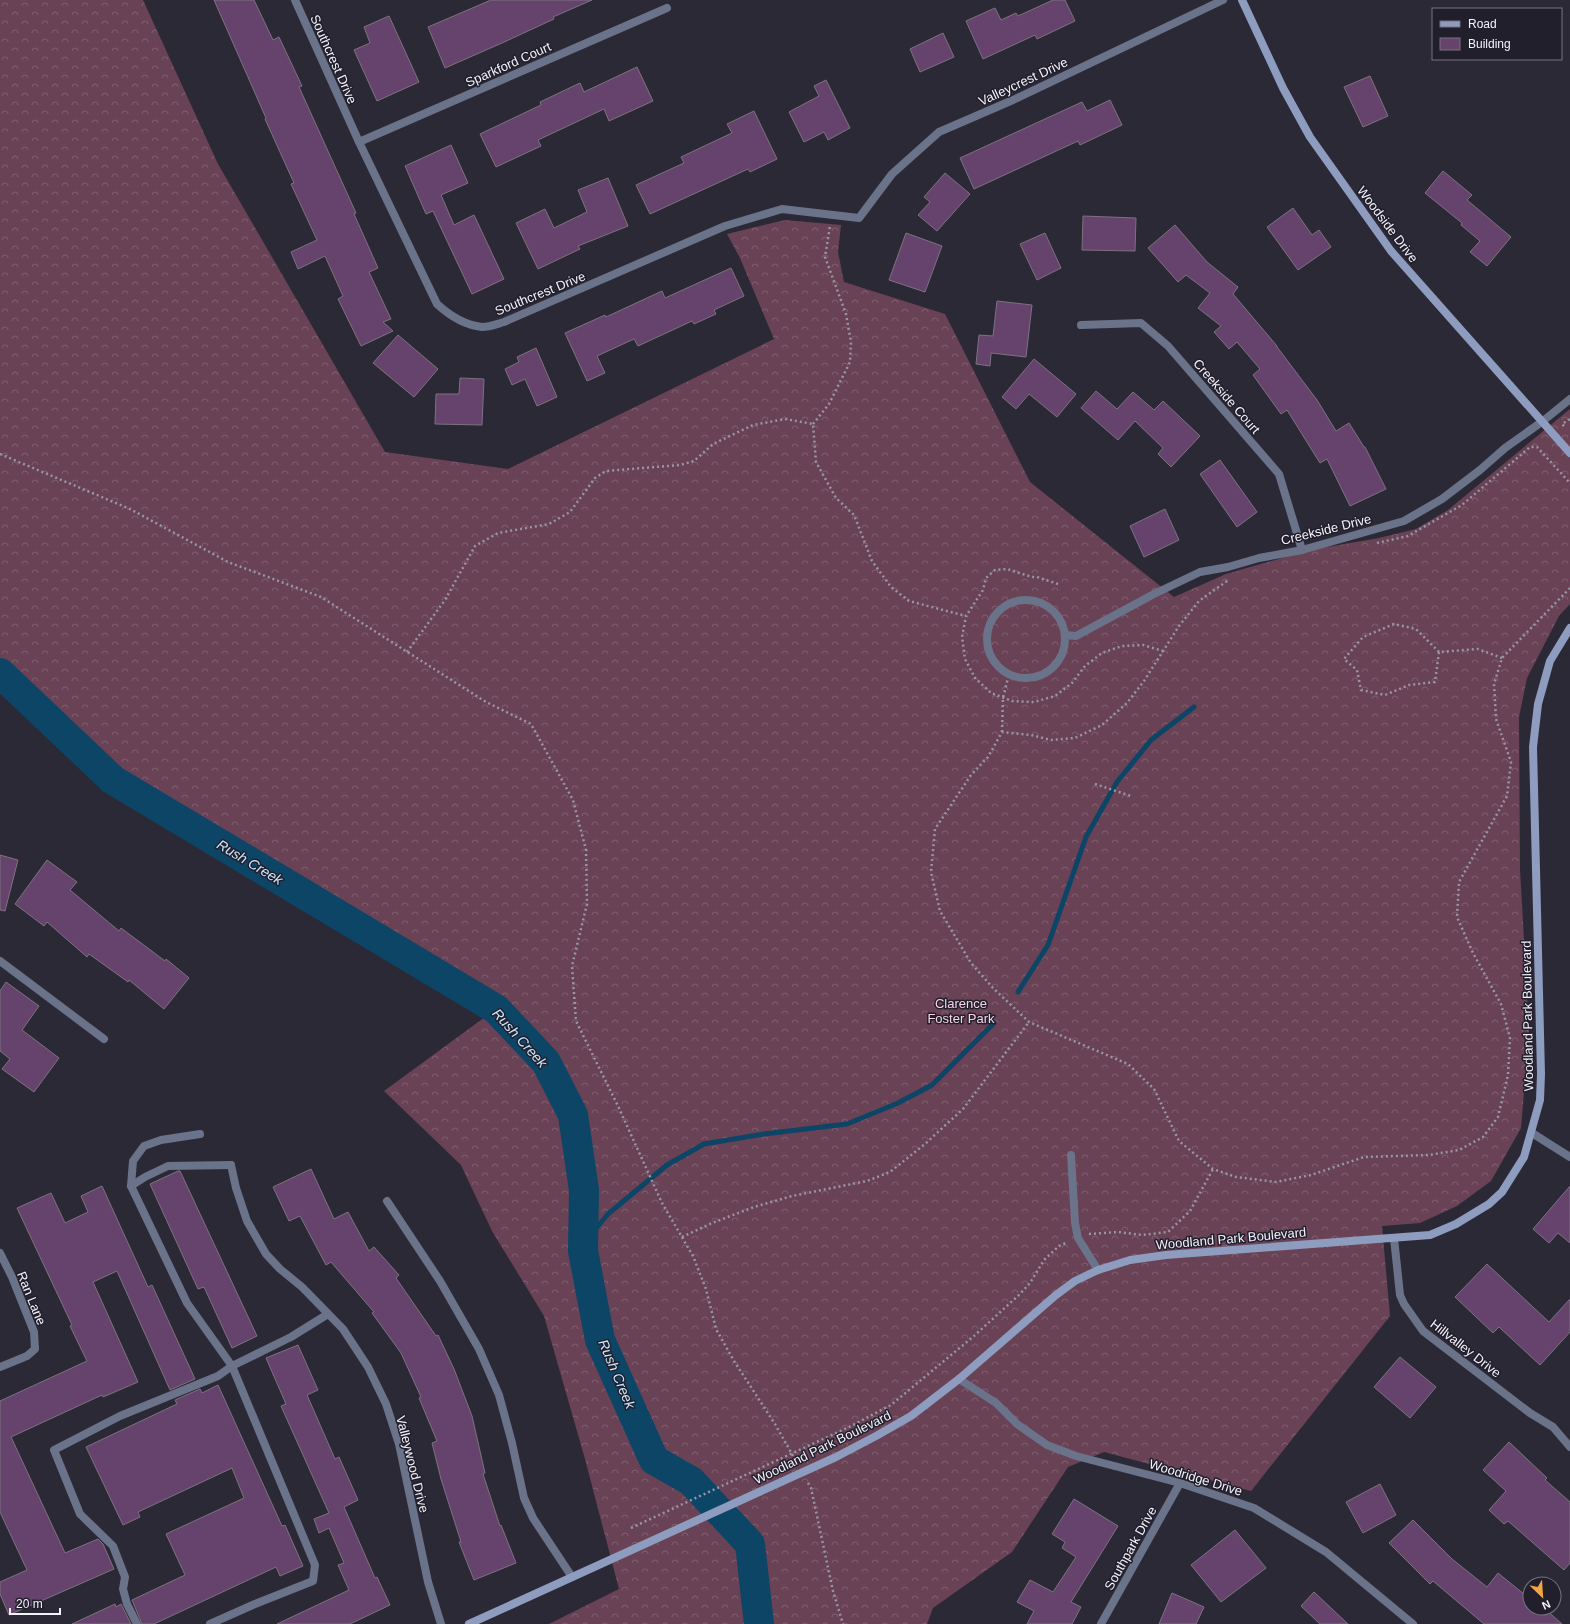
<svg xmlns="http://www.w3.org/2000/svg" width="1570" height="1624" font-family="Arial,sans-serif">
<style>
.forest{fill:url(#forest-crowns)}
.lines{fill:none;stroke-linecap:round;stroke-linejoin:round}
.stream{stroke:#0c4566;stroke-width:5}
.river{stroke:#0c4566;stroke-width:30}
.building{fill:#66436c;stroke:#7d7280}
.path{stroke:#9997a3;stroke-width:2.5;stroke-dasharray:2 3;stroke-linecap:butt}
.lane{stroke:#6a7389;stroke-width:8}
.street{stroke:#6a7389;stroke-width:8}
.secondary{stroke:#8d9cbf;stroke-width:8}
.labels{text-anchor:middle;stroke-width:3;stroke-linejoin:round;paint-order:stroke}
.street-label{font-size:13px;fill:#f4f2fc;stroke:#221f2d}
.park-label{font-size:13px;fill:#f7d4e4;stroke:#221f2d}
.water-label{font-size:14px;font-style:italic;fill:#cae8fe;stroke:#221f2d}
</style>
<defs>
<pattern id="forest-crowns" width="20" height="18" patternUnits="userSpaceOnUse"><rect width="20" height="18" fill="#694256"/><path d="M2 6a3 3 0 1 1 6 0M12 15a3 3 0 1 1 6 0" fill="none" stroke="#7f5e6f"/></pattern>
</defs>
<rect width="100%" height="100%" fill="#2c2937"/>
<polygon class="forest" points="0,0 143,0 218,164 385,452 508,469 774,339 740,258 727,234 785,220 841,225 838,252 844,282 945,314 1030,482 1174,597 1226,574 1310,550 1379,538 1416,529 1448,510 1570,409 1570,604 1559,616 1527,678 1519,717 1520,869 1529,1031 1521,1128 1491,1181 1457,1206 1420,1223 1382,1226 1390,1316 1251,1491 1104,1452 1068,1467 1012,1552 933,1608 927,1624 549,1624 619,1589 585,1459 544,1316 492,1231 461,1165 384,1091 496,1009 113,780 0,673"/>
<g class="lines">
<g class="stream">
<polyline points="1018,992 1048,945 1086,837 1117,782 1151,740 1194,707"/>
<polyline points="583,1244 608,1214 667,1165 704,1144 764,1134 847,1124 898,1103 932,1085 994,1023"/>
</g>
<polyline class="river" points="0,673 113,780 496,1009 546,1062 573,1115 584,1190 583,1251 600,1340 654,1460 691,1481 750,1544 759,1624"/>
</g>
<g class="building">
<polygon points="214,0 254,0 273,40 279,37 302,86 299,87 356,213 354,214 378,268 369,272 391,319 383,322 393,331 361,346 338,299 343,296 325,256 298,269 291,252 317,240 291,184 294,183 265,119 266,118"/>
<polygon points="491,0 592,0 553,17 554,19 502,43 445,68 428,27"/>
<polygon points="1053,0 1065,0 1075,21 1037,39 1035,35 983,59 966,21 995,8 1001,20 1016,13 1018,16"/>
<polygon points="389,16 419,82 377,101 354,50 370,43 364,27"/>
<polygon points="943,33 954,57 920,72 910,49"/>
<polygon points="637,67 653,101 609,121 604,109 538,140 541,146 496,167 480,134 541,105 540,102 580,83 584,92"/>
<polygon points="1370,76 1388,116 1363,127 1344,87"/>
<polygon points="826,80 850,128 828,140 824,132 804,142 789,112 819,96 814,86"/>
<polygon points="1110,100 1122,125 1080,145 1078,141 974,189 960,158 1082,102 1087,111"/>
<polygon points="754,111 777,159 750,172 748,169 650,214 636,185 684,163 681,157 732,133 727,124"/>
<polygon points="451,145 468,183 441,195 454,225 474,215 504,279 472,294 433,211 426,214 405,166"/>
<polygon points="1443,171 1472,195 1467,200 1511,237 1487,266 1470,252 1480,241 1461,225 1462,223 1425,193"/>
<polygon points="945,173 970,194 937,231 918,215 930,202 924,197"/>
<polygon points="608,178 628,226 578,246 580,249 538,269 516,223 545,209 554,228 587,212 578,190"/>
<polygon points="1293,208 1312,235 1319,230 1331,247 1298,270 1267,227"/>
<polygon points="1083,216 1136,218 1135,251 1082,250"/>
<polygon points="1175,225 1207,262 1238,287 1233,294 1277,346 1277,347 1317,400 1336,431 1349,423 1364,447 1365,447 1386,489 1350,506 1327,459 1320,463 1287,410 1281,414 1253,375 1260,369 1237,342 1229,349 1214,332 1221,326 1198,308 1210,293 1186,275 1178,282 1148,248"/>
<polygon points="906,233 942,246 925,292 889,280"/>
<polygon points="1045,233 1061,268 1037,280 1020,244"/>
<polygon points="731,268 744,296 714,310 716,314 694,324 692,321 638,346 634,339 597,356 605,373 587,381 565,333 605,315 606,317 662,291 665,298"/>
<polygon points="997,301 1032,305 1026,357 991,353 990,366 976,364 979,335 993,336"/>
<polygon points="398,335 438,369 414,397 373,363"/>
<polygon points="536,348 557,397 537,406 525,379 512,385 505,369 519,362 517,357"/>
<polygon points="1034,359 1076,394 1057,417 1029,394 1016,409 1002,397"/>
<polygon points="460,378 484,379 482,425 435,424 436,394 459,394"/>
<polygon points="1096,391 1117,409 1133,392 1154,410 1163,401 1200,436 1171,467 1158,454 1163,448 1135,421 1118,440 1081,408"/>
<polygon points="1220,460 1257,512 1237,527 1200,474"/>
<polygon points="1165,509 1179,540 1144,557 1130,526"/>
<polygon points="0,855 18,860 5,911 0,910"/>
<polygon points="47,860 77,882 70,890 119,931 121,928 165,961 166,959 189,978 164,1009 129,980 128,982 89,954 87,957 47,922 44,926 15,904"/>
<polygon points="6,982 39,1006 22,1030 59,1058 34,1092 2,1069 10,1059 0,1051 0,991"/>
<polygon points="311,1169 334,1219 348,1212 369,1251 374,1247 399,1275 396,1278 436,1336 438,1335 454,1369 472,1416 485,1473 483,1474 500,1526 501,1525 516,1563 474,1580 459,1542 461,1542 441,1479 432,1443 437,1441 419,1398 421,1397 401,1353 372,1313 374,1312 331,1262 326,1265 300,1216 289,1221 273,1187"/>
<polygon points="178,1171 180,1171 257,1336 232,1348 204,1287 198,1289 150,1184"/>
<polygon points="102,1186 148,1287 152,1285 195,1379 170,1390 117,1271 93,1282 138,1382 103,1397 102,1395 11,1437 65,1553 98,1539 103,1544 114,1569 9,1615 0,1594 0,1582 27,1570 0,1512 0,1401 87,1361 70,1326 72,1325 17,1208 51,1193 65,1223 88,1212 81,1196"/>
<polygon points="1570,1186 1570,1243 1558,1233 1549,1243 1533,1229"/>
<polygon points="1487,1264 1549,1322 1570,1299 1570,1332 1540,1365 1499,1327 1493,1333 1455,1297"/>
<polygon points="298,1345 318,1390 307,1395 335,1459 339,1457 358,1500 344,1507 375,1578 377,1577 390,1605 350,1624 277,1624 349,1590 338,1565 344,1563 329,1528 319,1533 314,1519 329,1513 281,1406 286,1404 266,1358"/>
<polygon points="1400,1357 1436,1387 1410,1418 1374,1387"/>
<polygon points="218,1385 282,1526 285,1525 303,1566 280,1576 276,1567 154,1624 142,1624 132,1600 185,1575 166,1534 244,1498 232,1468 138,1512 140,1517 123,1525 86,1447 177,1404 175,1400 200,1389 202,1393"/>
<polygon points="1509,1442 1547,1478 1545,1480 1570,1502 1570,1563 1564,1570 1508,1521 1504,1524 1489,1510 1506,1491 1483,1470"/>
<polygon points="1380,1484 1396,1515 1363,1533 1346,1502"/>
<polygon points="1074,1499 1118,1526 1071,1602 1081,1607 1072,1624 1027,1624 1034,1611 1017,1602 1030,1580 1053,1592 1076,1557 1062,1548 1065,1542 1052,1534"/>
<polygon points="1413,1520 1452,1559 1487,1587 1498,1573 1530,1599 1530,1608 1544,1608 1562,1624 1484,1624 1433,1581 1430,1584 1389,1543"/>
<polygon points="1235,1530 1266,1568 1221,1602 1191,1565"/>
<polygon points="1314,1592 1348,1624 1320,1624 1301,1606"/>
<polygon points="1172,1593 1204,1607 1196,1624 1159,1624"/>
<polygon points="115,1604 116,1607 121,1604 131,1624 72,1624"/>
</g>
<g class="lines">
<g class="path">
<polyline points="813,424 829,404 850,362 851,342 846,314 825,257 830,226"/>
<polyline points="1564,426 1562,424 1570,419"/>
<polyline points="0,454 130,509 228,562 321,597 486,702 531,724 573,800 586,850 587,904 572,966 576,1021 618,1106 662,1203 693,1256 706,1289 716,1329 734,1361 775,1424 797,1463"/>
<polyline points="1377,543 1408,536 1462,505 1530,447 1537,447 1570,483"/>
<polyline points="1227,581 1199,601 1179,626 1144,681 1127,703 1102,725 1075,738 1051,740 1031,735 1002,732 988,757 971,775 935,829 931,872 940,911 971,963 993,988 1029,1022 1128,1064 1154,1089 1179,1141 1213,1169 1236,1177 1276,1182 1311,1175 1364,1157 1429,1155 1459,1150 1483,1137 1498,1117 1508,1075 1510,1038 1501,1004 1473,953 1457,917 1459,882 1507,796 1511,762 1496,719 1494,684 1502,658 1570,588"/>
<polyline points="1058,584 1037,577 1032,577 1007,569 995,570 986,578 983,590 966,616 962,637 965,659 975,678 991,693 1012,701 1034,702 1055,696 1072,683 1085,666 1102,653 1122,646 1143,645 1163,651"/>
<polyline points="407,652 445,600 475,546 498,533 549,524 570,512 595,478 606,471 680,465 694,461 713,444 753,425 785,419 813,424 816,462 836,498 854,515 872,561 891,587 909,601 966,616"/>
<polyline points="1439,652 1416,629 1394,624 1363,637 1344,659 1357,670 1361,690 1385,695 1409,685 1435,682 1439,652 1478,649 1502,658"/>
<polyline points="1002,732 1003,698 1009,674"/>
<polyline points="1095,784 1131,796"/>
<polyline points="1089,1234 1118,1232 1142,1235 1168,1232 1190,1211 1213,1169"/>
<polyline points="682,1237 712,1223 754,1207 792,1196 867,1181 890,1172 925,1144 963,1109 1029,1022"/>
<polyline points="808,1483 811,1488 833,1591 843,1624"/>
<polyline points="631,1528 849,1427 891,1405 974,1336 1020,1294 1030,1283 1044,1260 1059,1246 1068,1242"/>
</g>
<g class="lane">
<circle cx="1026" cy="639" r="39"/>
<polyline points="200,1134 161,1140 144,1146 133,1161 131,1186 187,1303 232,1366 315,1565 313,1581 255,1604 210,1624"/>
<polyline points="131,1186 145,1177 168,1166 231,1165"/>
<polyline points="387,1201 440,1281 479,1349 499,1395 512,1443 524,1498 533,1518 572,1577"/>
<polyline points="0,1253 12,1277 34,1332 35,1349 27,1356 0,1367"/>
<polyline points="137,1624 127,1604 123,1589 125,1577 113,1546 80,1514 54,1450 120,1416 218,1376 232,1366 291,1337 328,1314"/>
</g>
<g class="street">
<path d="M 295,0 L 359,142 L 437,304 C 450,316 464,325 482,327 C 489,327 497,324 504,322 L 725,226 L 782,209 L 859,218 L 892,174 L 939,132 L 1013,100 L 1223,0"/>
<polyline points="359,142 667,8"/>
<polyline points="1081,325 1141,323 1168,346 1279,474 1302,550"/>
<polyline points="1065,635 1076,636 1154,594 1200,572 1228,567 1259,558 1302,550 1404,521 1442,499 1480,470 1505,448 1543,421 1570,399"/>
<polyline points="0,961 104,1039"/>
<polyline points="1532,1133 1570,1157"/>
<polyline points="1071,1155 1075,1223 1078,1238 1098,1270"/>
<polyline points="231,1165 236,1188 247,1221 266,1254 280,1269 302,1287 343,1329 368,1367 386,1404 399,1444 428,1582 441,1624"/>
<polyline points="1394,1238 1400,1295 1404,1304 1423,1331 1530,1413 1553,1427 1570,1447"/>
<polyline points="959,1379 996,1403 1017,1424 1047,1445 1076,1456 1180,1483 1254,1508 1326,1552 1413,1624"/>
<polyline points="1101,1624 1180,1483"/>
</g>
<g class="secondary">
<polyline points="1242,0 1283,88 1310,137 1391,251 1570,453"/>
<polyline points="469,1624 836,1457 876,1436 911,1416 959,1379 1056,1295 1075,1281 1098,1270 1130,1260 1166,1255 1430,1235 1456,1224 1489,1204 1502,1192 1524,1157 1540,1100 1541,1074 1533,747 1538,704 1550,661 1570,628"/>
</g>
</g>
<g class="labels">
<g class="street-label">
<text transform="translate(334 59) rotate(66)" y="5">Southcrest Drive</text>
<text transform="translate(508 64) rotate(-24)" y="5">Sparkford Court</text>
<text transform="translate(1023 81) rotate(-25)" y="5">Valleycrest Drive</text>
<text transform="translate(1388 224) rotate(53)" y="5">Woodside Drive</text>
<text transform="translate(540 293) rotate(-22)" y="5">Southcrest Drive</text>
<text transform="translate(1227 396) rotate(49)" y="5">Creekside Court</text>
<text transform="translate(1326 529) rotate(-14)" y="5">Creekside Drive</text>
<text transform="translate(1527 1016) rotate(-91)" y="5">Woodland Park Boulevard</text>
<text transform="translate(1231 1238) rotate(-5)" y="5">Woodland Park Boulevard</text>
<text transform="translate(32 1298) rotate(68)" y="5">Ran Lane</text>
<text transform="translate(1466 1348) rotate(38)" y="5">Hillvalley Drive</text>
<text transform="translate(822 1447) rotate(-26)" y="5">Woodland Park Boulevard</text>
<text transform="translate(413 1464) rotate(76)" y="5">Valleywood Drive</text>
<text transform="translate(1196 1477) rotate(17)" y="5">Woodridge Drive</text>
<text transform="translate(1130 1548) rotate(-61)" y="5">Southpark Drive</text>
</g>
<g class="park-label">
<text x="961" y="1008">Clarence<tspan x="961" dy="15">Foster Park</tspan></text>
</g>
<g class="water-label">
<text transform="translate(250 862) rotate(31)" y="5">Rush Creek</text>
<text transform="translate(520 1038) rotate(48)" y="5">Rush Creek</text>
<text transform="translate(617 1374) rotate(67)" y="5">Rush Creek</text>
</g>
</g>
<rect x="1432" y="8" width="130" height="52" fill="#221f2d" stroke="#767380"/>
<rect x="1440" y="21" width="20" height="6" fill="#8d9cbf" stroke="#767380"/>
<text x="1468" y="28" font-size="12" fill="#f4f2fc">Road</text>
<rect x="1440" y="38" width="20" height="12" fill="#66436c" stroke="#767380"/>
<text x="1468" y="48" font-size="12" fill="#f4f2fc">Building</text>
<g transform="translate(1542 1596) rotate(155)"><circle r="19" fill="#221f2d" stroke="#767380"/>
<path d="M0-3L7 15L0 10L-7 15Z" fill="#f3a542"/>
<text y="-6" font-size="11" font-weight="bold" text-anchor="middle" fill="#f4f2fc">N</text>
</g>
<path d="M10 1608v6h50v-6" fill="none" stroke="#f4f2fc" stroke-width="2"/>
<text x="16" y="1608" font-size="12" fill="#f4f2fc" stroke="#221f2d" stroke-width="3" paint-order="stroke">20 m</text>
</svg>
